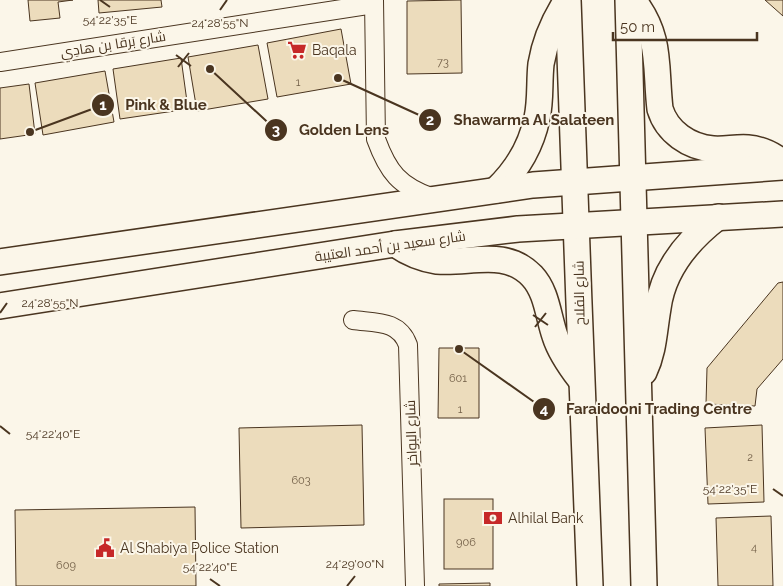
<svg xmlns="http://www.w3.org/2000/svg" width="783" height="586" font-family="Raleway,Cairo,sans-serif">
<style>
.building{fill:#ecdcbc;stroke:#4a3520}
.lines{fill:none;stroke-linecap:round;stroke-linejoin:round}
.minor-casing{stroke:#4a3520;stroke-width:20}
.secondary-casing{stroke:#4a3520;stroke-width:28}
.minor{stroke:#fbf6e9;stroke-width:18}
.secondary{stroke:#fbf6e9;stroke-width:25}
.ticks{fill:none;stroke:#4a3520;stroke-width:2}
.labels{text-anchor:middle;stroke-width:4;stroke-linejoin:round;paint-order:stroke}
.number-label{font-size:11px;fill:#725f47}
.street-label{font-size:14px;fill:#4a3520;stroke:#fbf6e9}
.poi-label{font-size:14px;fill:#4a3520;stroke:#fbf6e9;text-anchor:start}
.ticks-label{font-size:12px;text-anchor:middle;fill:#4a3520;stroke:#fbf6e9;stroke-width:4;stroke-linejoin:round;paint-order:stroke}
.leader{fill:none;stroke:#4a3520;stroke-width:2}
.callout-dot{fill:#4a3520;stroke:#fbf6e9;stroke-width:2}
.mark-label{font-size:15px;text-anchor:middle;font-weight:bold;fill:#fff}
.callout-label{font-size:15px;text-anchor:middle;font-weight:bold;fill:#4a3520;stroke:#fbf6e9;stroke-width:4;stroke-linejoin:round;paint-order:stroke}
</style>
<rect width="100%" height="100%" fill="#fbf6e9"/>
<g class="building">
<polygon points="28,0 73,0 58,2 60,18 30,21"/>
<polygon points="98,0 161,0 162,7 99,13"/>
<polygon points="461,0 462,73 407,74 407,1"/>
<polygon points="765,0 783,0 783,16"/>
<polygon points="341,29 351,84 277,97 267,43"/>
<polygon points="258,45 268,99 197,111 188,57"/>
<polygon points="181,58 188,109 120,119 113,69"/>
<polygon points="105,71 114,122 43,135 35,83"/>
<polygon points="29,84 35,134 0,139 0,88"/>
<polygon points="783,282 783,359 757,389 755,406 706,404 707,368 778,283"/>
<polygon points="439,348 479,348 479,418 438,418"/>
<polygon points="362,425 364,525 241,528 239,428"/>
<polygon points="762,425 764,502 708,504 705,428"/>
<rect x="444" y="499" width="49" height="70"/>
<polygon points="195,507 196,586 16,586 15,510"/>
<polygon points="771,516 773,586 718,586 716,518"/>
<polygon points="490,583 490,586 439,586 439,584"/>
</g>
<g class="lines">
<g class="minor-casing">
<g id="minor">
<path d="M 374,0 L 376,139 C 388,172 399,186 433,198"/>
<polyline points="0,62 374,4"/>
<path d="M 353,320 C 376,323 399,320 408,345 L 415,586"/>
</g>
</g>
<g class="secondary-casing">
<g id="secondary">
<path d="M 568,0 C 576,195 581,391 590,586"/>
<polyline points="628,0 644,586"/>
<path d="M 633,0 C 662,37 655,66 660,109 C 667,132 689,147 713,149 C 725,150 736,147 748,148 C 761,149 773,155 783,163"/>
<path d="M 496,190 C 517,170 531,147 537,118 C 541,100 539,82 541,64 C 545,40 554,20 567,0"/>
<path d="M 395,244 C 408,253 422,259 437,261 C 470,264 505,248 532,276 C 547,292 548,316 555,336 C 560,352 570,366 580,379"/>
<polyline points="0,262 533,185 783,167"/>
<polyline points="0,306 395,244 518,229 783,214"/>
<path d="M 644,372 C 654,351 654,331 658,308 C 663,270 688,240 718,217"/>
</g>
</g>
<use href="#minor" class="minor"/>
<use href="#secondary" class="secondary"/>
</g>
<path class="ticks" d="M 100,0 L 110,7M 220,10 L 227,0M 176,55 L 191,66M 178,67 L 189,53M 0,313 L 7,303M 533,315 L 548,325M 535,327 L 546,313M 0,426 L 10,434M 773,489 L 783,496M 210,579 L 220,586M 347,586 L 355,576"/>
<defs>
<g id="supermarket-bare" transform="scale(1.5)"><path d="M-6-5.5h2.5l.6 2H6L4.5 2H-2.5L-4.4-4H-6ZM-1.5 3.2a1.3 1.3 0 1 0 .1 0ZM3 3.2a1.3 1.3 0 1 0 .1 0Z" fill="#c62828" stroke="#fbf6e9" stroke-width="2.5" paint-order="stroke"/></g>
<g id="bank-bare" transform="scale(1.5)"><path d="M-6-4H6V4H-6ZM0-2.3a2.3 2.3 0 1 0 0 4.6a2.3 2.3 0 1 0 0-4.6Z" fill="#c62828" stroke="#fbf6e9" stroke-width="2.5" paint-order="stroke"/></g>
<g id="civic-bare" transform="scale(1.5)"><path d="M-.6-6.5H3V-4.5H.6V-3L4-1V1h2V6H-6V1h2V-1L-.6-3ZM-1.2 2.5V6h2.4V2.5Z" fill="#c62828" stroke="#fbf6e9" stroke-width="2.5" paint-order="stroke"/></g>
</defs>
<g fill-rule="evenodd">
<use href="#supermarket-bare" x="297" y="50"/>
<use href="#bank-bare" x="493" y="518"/>
<use href="#civic-bare" x="105" y="548"/>
</g>
<g class="labels">
<g class="number-label">
<text x="443" y="66">73</text>
<text x="298" y="86">1</text>
<text x="458" y="382">601</text>
<text x="460" y="413">1</text>
<text x="750" y="461">2</text>
<text x="301" y="484">603</text>
<text x="466" y="546">906</text>
<text x="754" y="551">4</text>
<text x="66" y="569">609</text>
</g>
<g class="street-label">
<text transform="translate(113 44) rotate(-9)" y="5">شارع بَرقا بن هادِي</text>
<text transform="translate(390 246) rotate(-8)" y="5">شارع سعيد بن أحمد العتيبة</text>
<text transform="translate(579 293) rotate(-91)" y="5">شارع الفلاح</text>
<text transform="translate(411 433) rotate(-92)" y="5">شارع البواخر</text>
</g>
<g class="poi-label">
<text x="312" y="55">Baqala</text>
<text x="508" y="523">Alhilal Bank</text>
<text x="120" y="553">Al Shabiya Police Station</text>
</g>
</g>
<g class="ticks-label">
<text x="110" y="24">54°22'35"E</text>
<text x="220" y="27">24°28'55"N</text>
<text x="50" y="307">24°28'55"N</text>
<text x="53" y="438">54°22'40"E</text>
<text x="730" y="493">54°22'35"E</text>
<text x="355" y="568">24°29'00"N</text>
<text x="210" y="571">54°22'40"E</text>
</g>
<path class="leader" d="M30 132L103 105M338 78L430 120M210 69L276 130M459 349L544 409"/>
<g class="callout-dot">
<circle cx="30" cy="132" r="5"/>
<circle cx="338" cy="78" r="5"/>
<circle cx="210" cy="69" r="5"/>
<circle cx="459" cy="349" r="5"/>
<circle cx="103" cy="105" r="12"/>
<circle cx="430" cy="120" r="12"/>
<circle cx="276" cy="130" r="12"/>
<circle cx="544" cy="409" r="12"/>
</g>
<g class="mark-label">
<text x="103" y="110">1</text>
<text x="430" y="125">2</text>
<text x="276" y="135">3</text>
<text x="544" y="414">4</text>
</g>
<g class="callout-label">
<text x="166" y="110">Pink &amp; Blue</text>
<text x="534" y="125">Shawarma Al Salateen</text>
<text x="344" y="135">Golden Lens</text>
<text x="659" y="414">Faraidooni Trading Centre</text>
</g>
<path d="M613 32v8h144v-8" fill="none" stroke="#4a3520" stroke-width="2.5"/>
<text x="620" y="32" font-size="15" fill="#4a3520" stroke="#fbf6e9" stroke-width="4" paint-order="stroke">50 m</text>
</svg>
